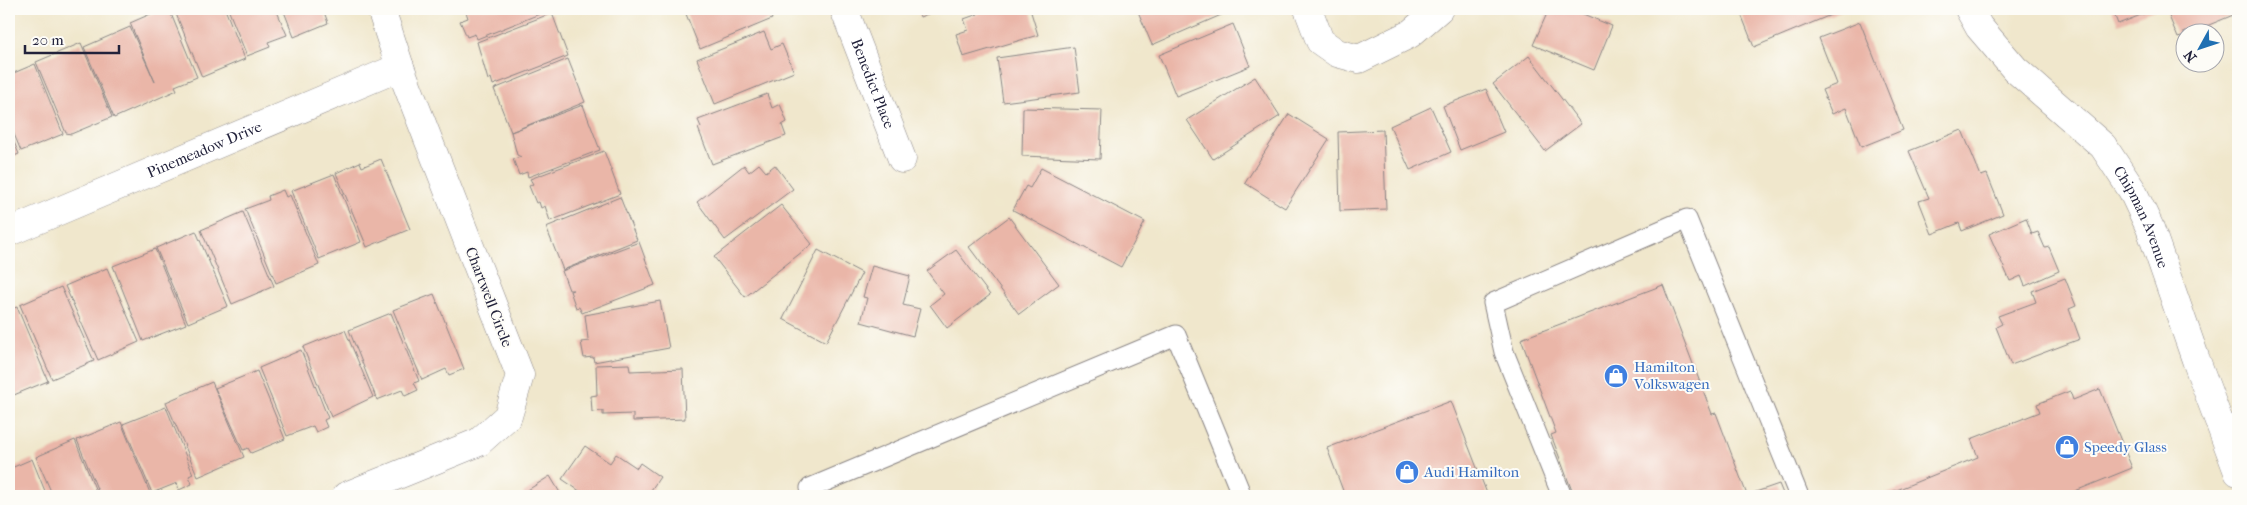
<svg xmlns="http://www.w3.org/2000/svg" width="2247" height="505" font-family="'IM FELL French Canon',serif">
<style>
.building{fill:#eab6a8}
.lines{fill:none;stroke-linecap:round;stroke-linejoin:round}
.service-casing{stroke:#898484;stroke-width:21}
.minor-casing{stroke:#898484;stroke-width:29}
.service{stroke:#fff;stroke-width:19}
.minor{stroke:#fff;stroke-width:28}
.labels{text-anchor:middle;stroke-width:4;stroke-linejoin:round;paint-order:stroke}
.street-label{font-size:15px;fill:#22223b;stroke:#fdfcf7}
.shop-label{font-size:15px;fill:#366cbe;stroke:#fdfcf7;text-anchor:start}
</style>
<rect width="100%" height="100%" fill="#fdfcf7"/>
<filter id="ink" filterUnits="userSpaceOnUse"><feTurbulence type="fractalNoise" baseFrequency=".02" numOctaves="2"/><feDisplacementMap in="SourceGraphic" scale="10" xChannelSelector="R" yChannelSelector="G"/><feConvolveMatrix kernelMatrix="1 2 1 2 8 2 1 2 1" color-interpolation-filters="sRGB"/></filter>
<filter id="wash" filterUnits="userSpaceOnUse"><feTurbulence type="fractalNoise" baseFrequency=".0096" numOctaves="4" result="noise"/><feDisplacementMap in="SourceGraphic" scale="20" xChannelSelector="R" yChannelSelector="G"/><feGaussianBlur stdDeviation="1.12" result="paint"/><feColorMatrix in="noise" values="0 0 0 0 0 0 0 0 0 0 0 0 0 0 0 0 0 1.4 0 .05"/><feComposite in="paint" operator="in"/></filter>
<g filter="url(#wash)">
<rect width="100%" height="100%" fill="#f0e7cc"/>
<g id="blocks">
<g class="building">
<polygon points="162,9 169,9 197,77 175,86 177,90 114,118 84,47 130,27 155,82 130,23"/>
<polygon points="174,9 225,9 245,59 202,77"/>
<polygon points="228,9 276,9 287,35 268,42 270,47 247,56"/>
<polygon points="283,9 323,9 328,23 294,37"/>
<polygon points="465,9 546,9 547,11 477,39 475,34 467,37 460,21 468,18"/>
<polygon points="684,9 768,9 772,19 700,49"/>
<polygon points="917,9 941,9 920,17"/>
<polygon points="976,9 1030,9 1038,35 963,57 956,34 968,30 964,19 978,14"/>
<polygon points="1137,9 1226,9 1228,12 1152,45"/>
<polygon points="1549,9 1571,9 1612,26 1594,70 1533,45"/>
<polygon points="1739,9 1845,9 1754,47"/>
<polygon points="2112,9 2156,9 2118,24"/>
<polygon points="2166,9 2238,9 2238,13 2192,32 2184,32 2184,36 2178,38"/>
<polygon points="552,13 568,56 493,85 491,78 488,80 477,42"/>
<polygon points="1860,22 1903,130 1861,147 1846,108 1832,114 1822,90 1837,84 1819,38"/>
<polygon points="1233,24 1250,66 1176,96 1159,55"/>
<polygon points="764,32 771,49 782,44 794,72 715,104 697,59"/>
<polygon points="81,43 112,117 71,134 66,133 36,62"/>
<polygon points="1074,47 1080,92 1003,102 997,58"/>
<polygon points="1529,56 1581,124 1545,151 1493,84"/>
<polygon points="568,59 585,102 511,132 494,89"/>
<polygon points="35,64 63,134 21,151 9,122 9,75"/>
<polygon points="1255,77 1280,116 1213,159 1187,120"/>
<polygon points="1486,89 1504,132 1460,150 1443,106"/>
<polygon points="767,94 772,108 780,104 787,122 782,125 786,136 712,164 698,128 701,127 698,120"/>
<polygon points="583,105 600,150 528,177 527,172 519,175 513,159 521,157 517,155 511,132"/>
<polygon points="1431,107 1451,152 1410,170 1390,126"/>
<polygon points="1023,108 1102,110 1100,159 1022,156"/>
<polygon points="1289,114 1329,139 1285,208 1245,183"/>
<polygon points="9,130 19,154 9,158"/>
<polygon points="1383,130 1386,209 1340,211 1338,132"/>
<polygon points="1962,130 1981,176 1987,174 2003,214 1962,231 1959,223 1932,234 1919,201 1929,198 1909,151"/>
<polygon points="604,151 620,194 550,221 545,206 541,208 539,202 536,203 529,186 533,184 530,179"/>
<polygon points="381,159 410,229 367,247 336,173 360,162 362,167"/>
<polygon points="759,164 766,172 775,165 793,189 725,240 697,202 744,165 749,172"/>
<polygon points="1041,168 1145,222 1121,267 1013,210 1026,186 1030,188"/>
<polygon points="334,174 361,242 319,259 291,191"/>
<polygon points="283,190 286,197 290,195 319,265 276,283 245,209 269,200 268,196"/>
<polygon points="620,197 637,240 563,270 546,227"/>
<polygon points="781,205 812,244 745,297 714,257"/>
<polygon points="243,212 274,286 232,304 201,230"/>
<polygon points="1009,217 1059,284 1019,314 969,247"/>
<polygon points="2026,218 2032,234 2038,232 2045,248 2049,247 2059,271 2025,286 2021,276 2010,281 1989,234"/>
<polygon points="196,231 228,306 188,323 156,248"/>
<polygon points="639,242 655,285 582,313 579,307 576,308 570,291 573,290 569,290 562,271"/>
<polygon points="155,249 186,324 143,341 113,266"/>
<polygon points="818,250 862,273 826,342 783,319"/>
<polygon points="956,250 990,295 947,328 930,305 944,294 927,271"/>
<polygon points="872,266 910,276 903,305 920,309 913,336 861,322 867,298 863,297"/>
<polygon points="107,268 139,342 98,360 65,286"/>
<polygon points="2065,278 2076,306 2069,309 2080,339 2011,365 1996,327 2002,324 1998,316 2036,302 2032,291"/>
<polygon points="1663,285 1712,414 1716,413 1747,495 1779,484 1784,496 1574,496 1551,435 1556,433 1521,339"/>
<polygon points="61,287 94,361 52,379 20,305"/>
<polygon points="434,294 464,369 449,375 446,369 422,380 393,310"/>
<polygon points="660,301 669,348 594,362 593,357 584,358 581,342 590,341 588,339 585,315"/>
<polygon points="17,307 48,381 9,397 9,310"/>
<polygon points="391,313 419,381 414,383 418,390 405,396 402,390 377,400 349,330"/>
<polygon points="345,330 373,397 331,417 303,347"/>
<polygon points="301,350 328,418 324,420 327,427 316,432 313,426 287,436 259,368"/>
<polygon points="629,364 630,371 683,369 685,419 633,421 633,414 603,415 603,411 592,412 591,396 597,395 596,365"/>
<polygon points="257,371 285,439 251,453 248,448 243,450 215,388"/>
<polygon points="212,382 244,457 198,477 166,402"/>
<polygon points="2100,389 2132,468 2063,496 1882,496 1978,457 1971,439 2040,412 2037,404 2070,391 2073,400"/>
<polygon points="1451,401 1488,496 1345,496 1327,448"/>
<polygon points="166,407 193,474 189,476 192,484 179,490 177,483 152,493 123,424"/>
<polygon points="121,422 150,493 145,496 100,496 77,440"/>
<polygon points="75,440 98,496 53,496 36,457"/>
<polygon points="585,446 610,463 616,454 637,468 640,463 660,477 647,496 587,496 562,479"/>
<polygon points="32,459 47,496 9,496 9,469"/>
<polygon points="550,476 562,496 525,496 523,493"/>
</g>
</g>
</g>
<g filter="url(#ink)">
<use href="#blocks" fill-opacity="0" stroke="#898484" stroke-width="1"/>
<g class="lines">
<g class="service-casing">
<g id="service">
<polyline points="813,496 810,488 1176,335 1242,496"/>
<polyline points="1562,496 1504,352 1493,303 1687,219 1799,496"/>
</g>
</g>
<g class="minor-casing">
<g id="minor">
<path id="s1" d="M 844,9 L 902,159"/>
<polyline points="1308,9 1320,41 1337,53 1359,59 1410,34 1439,9"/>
<path id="s2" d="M 1969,9 L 1979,27 L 2015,69 L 2103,146 L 2132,190 L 2150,228 L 2196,360 L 2238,472"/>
<path id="s3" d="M 9,232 L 400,67"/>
<polyline points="346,496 479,442 508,416 520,375 400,67 381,9"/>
</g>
</g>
<use href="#service" class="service"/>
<use href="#minor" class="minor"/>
</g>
</g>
<defs>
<g id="shop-disc" transform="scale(1.25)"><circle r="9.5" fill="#3f7fe0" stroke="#fdfcf7"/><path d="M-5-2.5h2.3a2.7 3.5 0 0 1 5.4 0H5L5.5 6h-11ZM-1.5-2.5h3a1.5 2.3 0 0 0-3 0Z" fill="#fff"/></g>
</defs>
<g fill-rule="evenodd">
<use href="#shop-disc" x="1616" y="376"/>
<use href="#shop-disc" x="2067" y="447"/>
<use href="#shop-disc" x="1407" y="472"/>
</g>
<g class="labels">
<g class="street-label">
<text dy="5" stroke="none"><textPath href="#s1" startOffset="80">Benedict Place</textPath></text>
<text dy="5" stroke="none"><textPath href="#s3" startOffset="212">Pinemeadow Drive</textPath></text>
<text dy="5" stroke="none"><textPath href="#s2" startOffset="274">Chipman Avenue</textPath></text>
<text transform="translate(489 297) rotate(69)" y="5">Chartwell Circle</text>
</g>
<g class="shop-label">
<text x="1634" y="372">Hamilton<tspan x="1634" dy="17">Volkswagen</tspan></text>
<text x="2084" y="452">Speedy Glass</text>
<text x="1424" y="477">Audi Hamilton</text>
</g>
</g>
<rect width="2247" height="505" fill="none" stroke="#fdfcf7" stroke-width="30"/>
<g transform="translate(2200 48) rotate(230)"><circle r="24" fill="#fdfcf7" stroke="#a5a5ac"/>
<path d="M0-4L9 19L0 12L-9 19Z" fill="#1f6fb2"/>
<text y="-8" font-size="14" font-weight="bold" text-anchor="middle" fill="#22223b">N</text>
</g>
<path d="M25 45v8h94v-8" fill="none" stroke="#22223b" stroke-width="2.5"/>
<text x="32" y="45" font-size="15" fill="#22223b" stroke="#fdfcf7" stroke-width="4" paint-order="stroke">20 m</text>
</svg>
